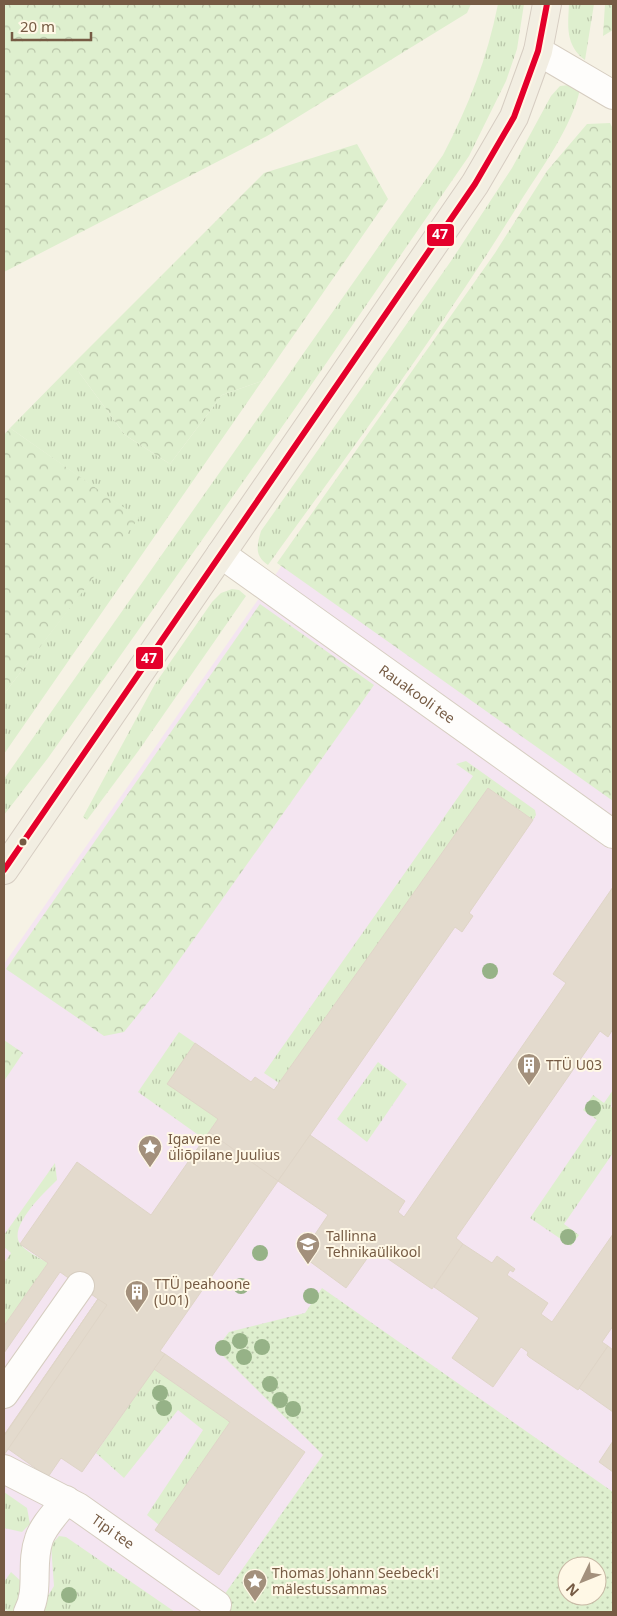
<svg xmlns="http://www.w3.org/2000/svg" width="617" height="1616" font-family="'Noto Sans',sans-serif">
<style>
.education{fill:#f4e5f1;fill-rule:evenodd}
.grass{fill:url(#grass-tufts)}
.forest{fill:url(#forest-crowns)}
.park{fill:url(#park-dots);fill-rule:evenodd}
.building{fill:#e3dacd;stroke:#dfd5c7}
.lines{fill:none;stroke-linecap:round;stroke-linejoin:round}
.minor-casing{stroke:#d6cdc0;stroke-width:30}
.major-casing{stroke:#d6cdc2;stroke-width:30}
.minor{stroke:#fefdfb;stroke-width:28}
.major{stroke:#f2eee2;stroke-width:28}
.bus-1-casing{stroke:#fff8e6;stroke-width:10}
.bus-1{stroke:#e4002b;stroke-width:6}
.tree{fill:#96b287}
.bus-dot{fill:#765b44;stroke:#fff8e6;stroke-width:2}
.labels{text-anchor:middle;stroke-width:4;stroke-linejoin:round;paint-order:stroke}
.street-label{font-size:14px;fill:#765b44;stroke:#fff8e6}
.poi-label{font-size:14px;fill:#765b44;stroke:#fff8e6;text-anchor:start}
.line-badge{stroke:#fff8e6;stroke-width:2}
.badge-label{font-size:14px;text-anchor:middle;font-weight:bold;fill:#fff}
</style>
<defs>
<pattern id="grass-tufts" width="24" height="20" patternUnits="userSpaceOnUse" patternTransform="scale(1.25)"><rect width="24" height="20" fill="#deefce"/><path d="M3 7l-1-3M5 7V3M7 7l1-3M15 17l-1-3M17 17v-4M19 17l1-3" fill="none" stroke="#b9c5a9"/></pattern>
<pattern id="forest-crowns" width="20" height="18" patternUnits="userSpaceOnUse" patternTransform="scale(1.25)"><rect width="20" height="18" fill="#deefce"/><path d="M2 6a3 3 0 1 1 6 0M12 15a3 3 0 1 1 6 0" fill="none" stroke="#b9c5a9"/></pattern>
<pattern id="park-dots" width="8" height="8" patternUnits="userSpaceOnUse" patternTransform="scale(1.25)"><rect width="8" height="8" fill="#deefce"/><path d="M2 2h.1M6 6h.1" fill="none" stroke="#b9c5a9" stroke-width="1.8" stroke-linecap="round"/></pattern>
</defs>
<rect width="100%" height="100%" fill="#f6f2e5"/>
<path class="education" d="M 285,561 L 613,797 L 613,1612 L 4,1612 L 4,964 ZM 567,1566 L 597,1566 L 597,1596 L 567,1596 Z"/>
<g class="grass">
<path d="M 498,4 L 524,4 L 517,49 L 506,81 L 469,156 L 296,407 L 48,758 L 4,815 L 4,779 L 443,155 C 469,105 487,59 498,4 Z"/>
<path d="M 569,4 L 594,4 L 585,60 C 565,45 568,26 569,4 Z"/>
<path d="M 569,85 L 580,89 C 572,127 541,169 520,202 C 443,327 354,446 268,565 C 254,556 257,545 261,531 L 451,261 L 512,168 L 551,96 L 560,86 Z"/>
<polygon points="73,364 125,435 170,464 222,395 262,381 4,754 4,694 138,518 10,428"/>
<polygon points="232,589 239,590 246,596 139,750 87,820 83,817 155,684 212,602 221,593"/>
<polygon points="466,761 535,810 536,815 533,820 488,788 279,1083 264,1073 473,776 456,764"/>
<polygon points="179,1032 195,1043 218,1119 204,1139 138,1092"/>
<polygon points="378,1062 407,1084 367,1142 337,1119"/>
<polygon points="613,1090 611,1107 613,1108 613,1153 564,1224 579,1235 571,1246 530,1218 597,1120 583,1110 593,1095 604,1103"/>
<path d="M 55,1163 L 57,1180 C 46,1191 10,1224 19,1242 C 24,1251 40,1258 48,1263 L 4,1326 L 4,1263 L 11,1253 L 4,1247 L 4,1235 Z"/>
<polygon points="154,1369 230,1422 159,1525 147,1515 203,1430 178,1410 124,1478 96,1453"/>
<polygon points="4,1492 27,1508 30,1524 22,1532 4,1528"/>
<polygon points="59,1536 66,1537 175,1612 38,1612 54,1586 51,1545"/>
<polygon points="11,1572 24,1584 26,1595 14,1612 4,1610 4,1582"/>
</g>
<g class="forest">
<polygon points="4,4 471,4 467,13 267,136 4,272"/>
<polygon points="605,4 613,4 613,30 603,36"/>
<polygon points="610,123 613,129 613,801 277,563 495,253 547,171 587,124"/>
<polygon points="357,144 388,199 262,381 222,395 170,464 125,435 73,364 264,173"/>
<polygon points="10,428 139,518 4,694 4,435"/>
<polygon points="260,604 374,685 158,990 124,1032 104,1036 6,969"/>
<polygon points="4,1040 23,1053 4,1081"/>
</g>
<path class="park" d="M 322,1288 L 613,1492 L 613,1612 L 222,1612 L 217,1605 L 323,1455 L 216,1349 L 229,1332 L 305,1313 ZM 567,1566 L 597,1566 L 597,1596 L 567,1596 Z"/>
<g class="building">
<polygon points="488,788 533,820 469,913 473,916 462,932 455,927 278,1181 209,1132 218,1119 167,1084 195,1043 251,1082 255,1077 274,1090"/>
<polygon points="613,887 613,1029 608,1037 600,1031 456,1238 463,1244 432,1289 378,1252 380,1248 376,1246 346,1288 301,1255 328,1215 278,1181 310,1135 405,1201 398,1212 404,1217 566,983 553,974"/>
<polygon points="209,1132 278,1181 160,1351 165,1354 82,1472 61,1458 48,1477 4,1446 4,1435 98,1299 60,1272 4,1353 4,1326 48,1263 20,1244 77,1162 151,1215"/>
<polygon points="613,1234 613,1326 602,1342 608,1346 578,1390 529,1357 527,1355 528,1352 521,1347 493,1387 452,1358 479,1318 434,1287 463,1244 492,1263 497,1256 515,1269 513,1272 510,1270 507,1275 548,1303 541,1314 552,1322"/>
<polygon points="98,1299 107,1305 4,1455 4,1436"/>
<polygon points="608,1346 613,1350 613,1412 579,1388"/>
<polygon points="165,1354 305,1452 219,1575 155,1530 230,1422 154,1369"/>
<polygon points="613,1441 613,1472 599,1462"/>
</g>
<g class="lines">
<g class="minor-casing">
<g id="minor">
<polyline points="538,51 613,95"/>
<path id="s1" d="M 221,554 L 613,834"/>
<polyline points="4,1394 80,1286"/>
<path id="s2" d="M 4,1469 L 78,1507 L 217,1605"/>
<path d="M 28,1612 C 40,1590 30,1564 39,1539 C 43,1526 57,1512 66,1500"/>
</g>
</g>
<g class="major-casing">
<polyline id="major" points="4,870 475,184 514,117 538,51 547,4"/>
</g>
<use href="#minor" class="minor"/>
<use href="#major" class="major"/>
<g class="bus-1-casing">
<polyline id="bus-1" points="4,870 475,184 514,117 538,51 547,4"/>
</g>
<use href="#bus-1" class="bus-1"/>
</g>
<g class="tree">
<circle cx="490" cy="971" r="8"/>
<circle cx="593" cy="1108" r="8"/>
<circle cx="568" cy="1237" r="8"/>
<circle cx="260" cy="1253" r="8"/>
<circle cx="241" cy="1286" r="8"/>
<circle cx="311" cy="1296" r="8"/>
<circle cx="240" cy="1341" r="8"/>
<circle cx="262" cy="1347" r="8"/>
<circle cx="223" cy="1348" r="8"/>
<circle cx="244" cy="1357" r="8"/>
<circle cx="270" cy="1384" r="8"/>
<circle cx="160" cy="1393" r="8"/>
<circle cx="280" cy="1400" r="8"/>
<circle cx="164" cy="1408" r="8"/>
<circle cx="293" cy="1409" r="8"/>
<circle cx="69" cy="1595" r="8"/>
</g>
<defs>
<g id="building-pin" transform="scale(1.25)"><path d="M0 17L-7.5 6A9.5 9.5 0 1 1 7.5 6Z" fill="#a3907c" stroke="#fff8e6"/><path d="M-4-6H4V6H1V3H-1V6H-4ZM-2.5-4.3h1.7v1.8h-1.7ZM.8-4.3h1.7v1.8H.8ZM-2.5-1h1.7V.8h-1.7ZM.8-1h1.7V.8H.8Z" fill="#fff"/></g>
<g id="sight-pin" transform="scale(1.25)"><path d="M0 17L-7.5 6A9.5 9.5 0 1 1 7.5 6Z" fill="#a3907c" stroke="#fff8e6"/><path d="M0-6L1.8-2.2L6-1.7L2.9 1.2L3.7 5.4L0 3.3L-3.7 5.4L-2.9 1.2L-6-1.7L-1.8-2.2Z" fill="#fff"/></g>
<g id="university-pin" transform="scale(1.25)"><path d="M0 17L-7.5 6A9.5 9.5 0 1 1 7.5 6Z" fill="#a3907c" stroke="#fff8e6"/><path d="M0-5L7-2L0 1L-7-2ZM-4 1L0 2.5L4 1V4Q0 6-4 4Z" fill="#fff"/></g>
</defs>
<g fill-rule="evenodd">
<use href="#building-pin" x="529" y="1065"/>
<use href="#sight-pin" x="150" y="1147"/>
<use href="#university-pin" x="308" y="1244"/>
<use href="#building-pin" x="137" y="1292"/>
<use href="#sight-pin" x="255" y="1581"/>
</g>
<circle class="bus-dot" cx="23" cy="842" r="4.5"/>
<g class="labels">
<g class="street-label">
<text dy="5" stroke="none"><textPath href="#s1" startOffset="241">Rauakooli tee</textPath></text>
<text dy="5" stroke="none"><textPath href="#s2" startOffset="126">Tipi tee</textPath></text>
</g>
<g class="poi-label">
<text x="546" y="1070">TTÜ U03</text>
<text x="168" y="1144">Igavene<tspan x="168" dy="16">üliõpilane Juulius</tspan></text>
<text x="326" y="1241">Tallinna<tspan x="326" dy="16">Tehnikaülikool</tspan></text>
<text x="154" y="1289">TTÜ peahoone<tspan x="154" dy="16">(U01)</tspan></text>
<text x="272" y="1578">Thomas Johann Seebeck'i<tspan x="272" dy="16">mälestussammas</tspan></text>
</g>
</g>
<g class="line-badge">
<rect x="426" y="223" width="29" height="24" rx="5" fill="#e4002b"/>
<rect x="135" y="646" width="29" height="24" rx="5" fill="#e4002b"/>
</g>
<g class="badge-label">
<text x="440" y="239">47</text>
<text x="149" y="663">47</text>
</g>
<rect width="617" height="1616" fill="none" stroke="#765b44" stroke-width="10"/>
<g transform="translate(582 1581) rotate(227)"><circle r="24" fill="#fff8e6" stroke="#c8b9a5"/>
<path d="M0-4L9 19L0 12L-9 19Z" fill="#a3907c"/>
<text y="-8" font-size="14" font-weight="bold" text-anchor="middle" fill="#765b44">N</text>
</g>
<path d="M12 32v8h79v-8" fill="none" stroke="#765b44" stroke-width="2.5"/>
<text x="20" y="32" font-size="15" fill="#765b44" stroke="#fff8e6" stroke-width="4" paint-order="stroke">20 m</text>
</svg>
